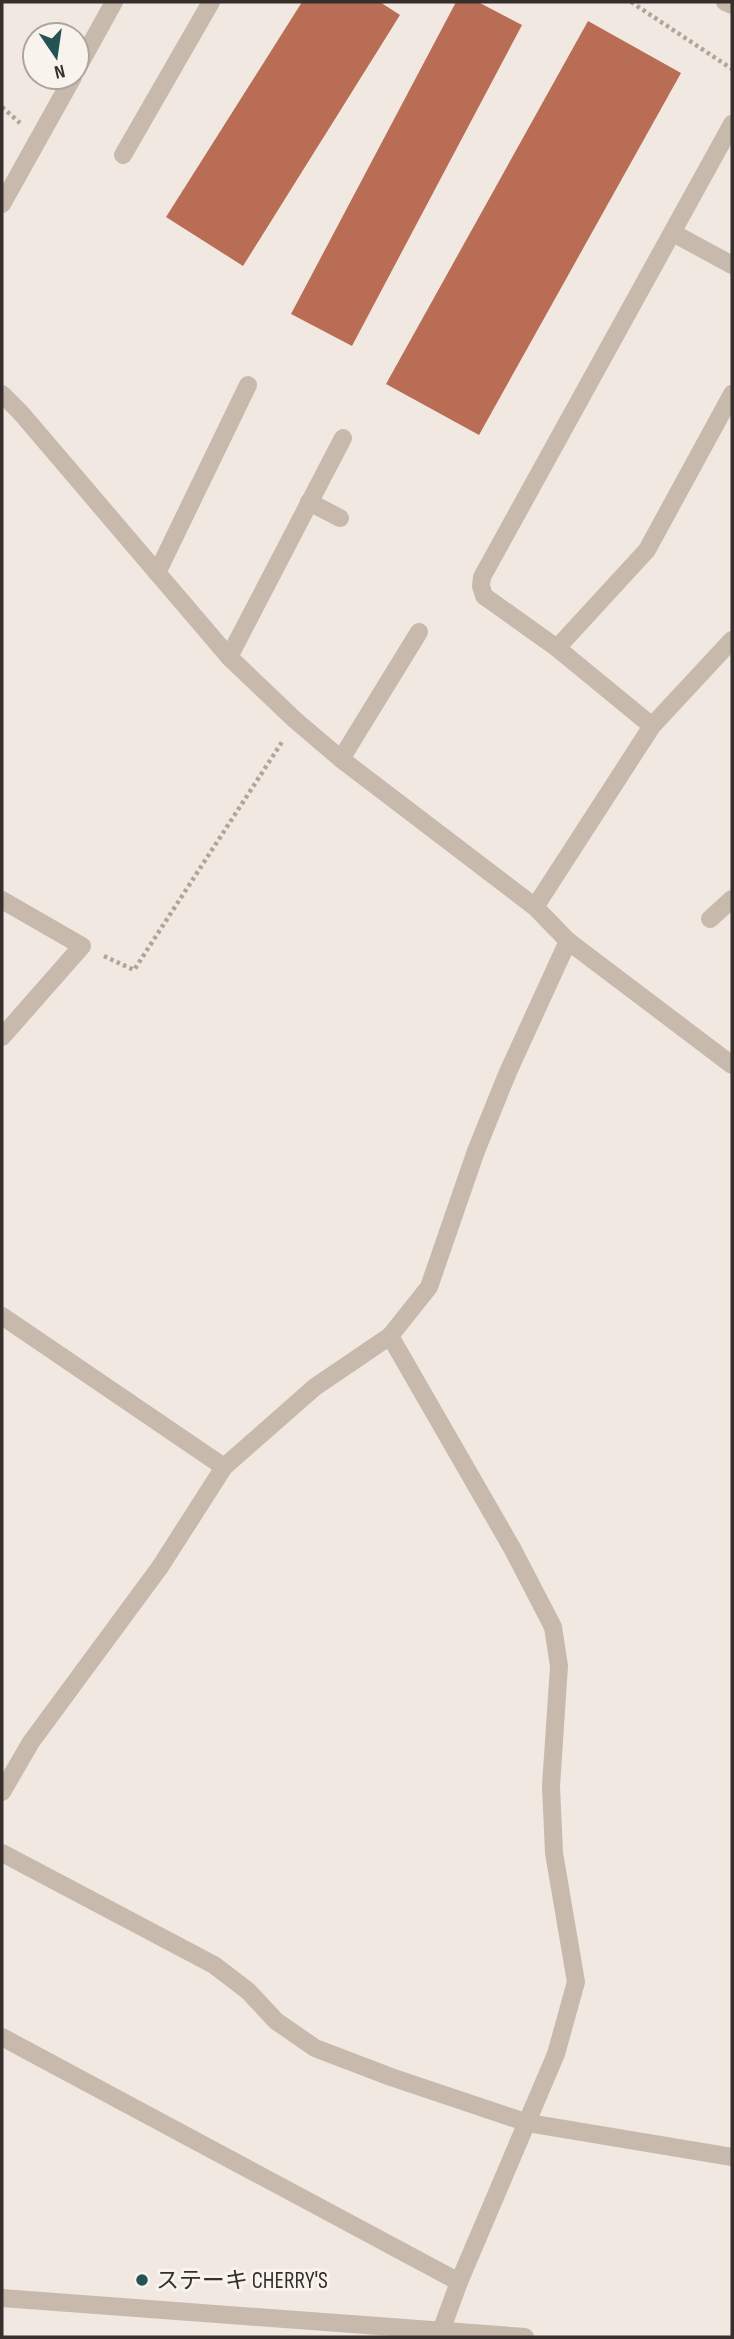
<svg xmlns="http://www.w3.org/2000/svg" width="734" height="2339" font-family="'Sofia Sans Condensed','Noto Sans JP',sans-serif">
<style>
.building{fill:#ba6d55}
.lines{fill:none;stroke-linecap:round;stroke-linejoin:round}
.path{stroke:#b4a498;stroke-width:4.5;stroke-dasharray:3.5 3.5;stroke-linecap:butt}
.service{stroke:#c8b9ad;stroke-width:18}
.minor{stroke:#c8b9ad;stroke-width:18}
.tertiary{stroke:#c8b9ad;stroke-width:18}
.poi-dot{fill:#245255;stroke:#f9f3ed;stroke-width:2.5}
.labels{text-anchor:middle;stroke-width:6;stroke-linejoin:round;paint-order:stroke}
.poi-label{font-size:23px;fill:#372f2b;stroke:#f9f3ed;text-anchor:start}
</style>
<rect width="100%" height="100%" fill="#f1e9e1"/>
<g class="building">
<polygon points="302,2 380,2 400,15 243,266 166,217"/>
<polygon points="456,2 478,2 522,25 352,346 291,314"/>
<polygon points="588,21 681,73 479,435 386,384"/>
</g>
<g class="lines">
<g class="path">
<polyline points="631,2 732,69"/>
<polyline points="2,107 20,123"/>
<polyline points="104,956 134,970 282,742"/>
</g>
<g class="service">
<polyline points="123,155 211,2"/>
<polyline points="309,502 340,518"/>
<polyline points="157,573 248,385"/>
<polyline points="229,657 343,438"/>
<polyline points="341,759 419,632"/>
<polyline points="710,919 732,899"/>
</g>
<g class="minor">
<polyline points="725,2 732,5"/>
<polyline points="77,69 114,2"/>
<polyline points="2,204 73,77"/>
<polyline points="673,233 732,265"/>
<polyline points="2,394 21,413 229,657 295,720 341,759 535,907 568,941 732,1065"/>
<polyline points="557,648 647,550 732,394"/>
<polyline points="652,726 557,648 484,596 481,586 482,577 732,124"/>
<polyline points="2,900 82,946 2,1037"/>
<polyline points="535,907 652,726 732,640"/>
<polyline points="2,1316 224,1467"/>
<polyline points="2,1792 31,1742 160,1567 224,1467 315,1387 390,1336"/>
<polyline points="2,1853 214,1965 248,1991 276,2021 315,2048 391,2077 528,2123 732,2157"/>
<polyline points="2,2037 459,2282"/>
<polyline points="441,2331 459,2282 556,2054 576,1982 554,1853 551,1786 559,1666 553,1627 512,1548 390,1336 429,1287 476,1151 508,1072 568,941"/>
</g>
<polyline class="tertiary" points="2,2298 525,2337"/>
</g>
<circle class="poi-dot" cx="142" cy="2280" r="7"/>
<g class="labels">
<g class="poi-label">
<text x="156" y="2288">ステーキ CHERRY'S</text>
</g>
</g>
<rect width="734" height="2339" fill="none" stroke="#372f2b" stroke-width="7"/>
<g transform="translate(56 56) rotate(167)"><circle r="33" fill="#f9f3ed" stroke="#aba59f" stroke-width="2"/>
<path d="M0-5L12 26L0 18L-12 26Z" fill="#245255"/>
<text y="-10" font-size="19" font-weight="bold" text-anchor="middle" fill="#372f2b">N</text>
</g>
</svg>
